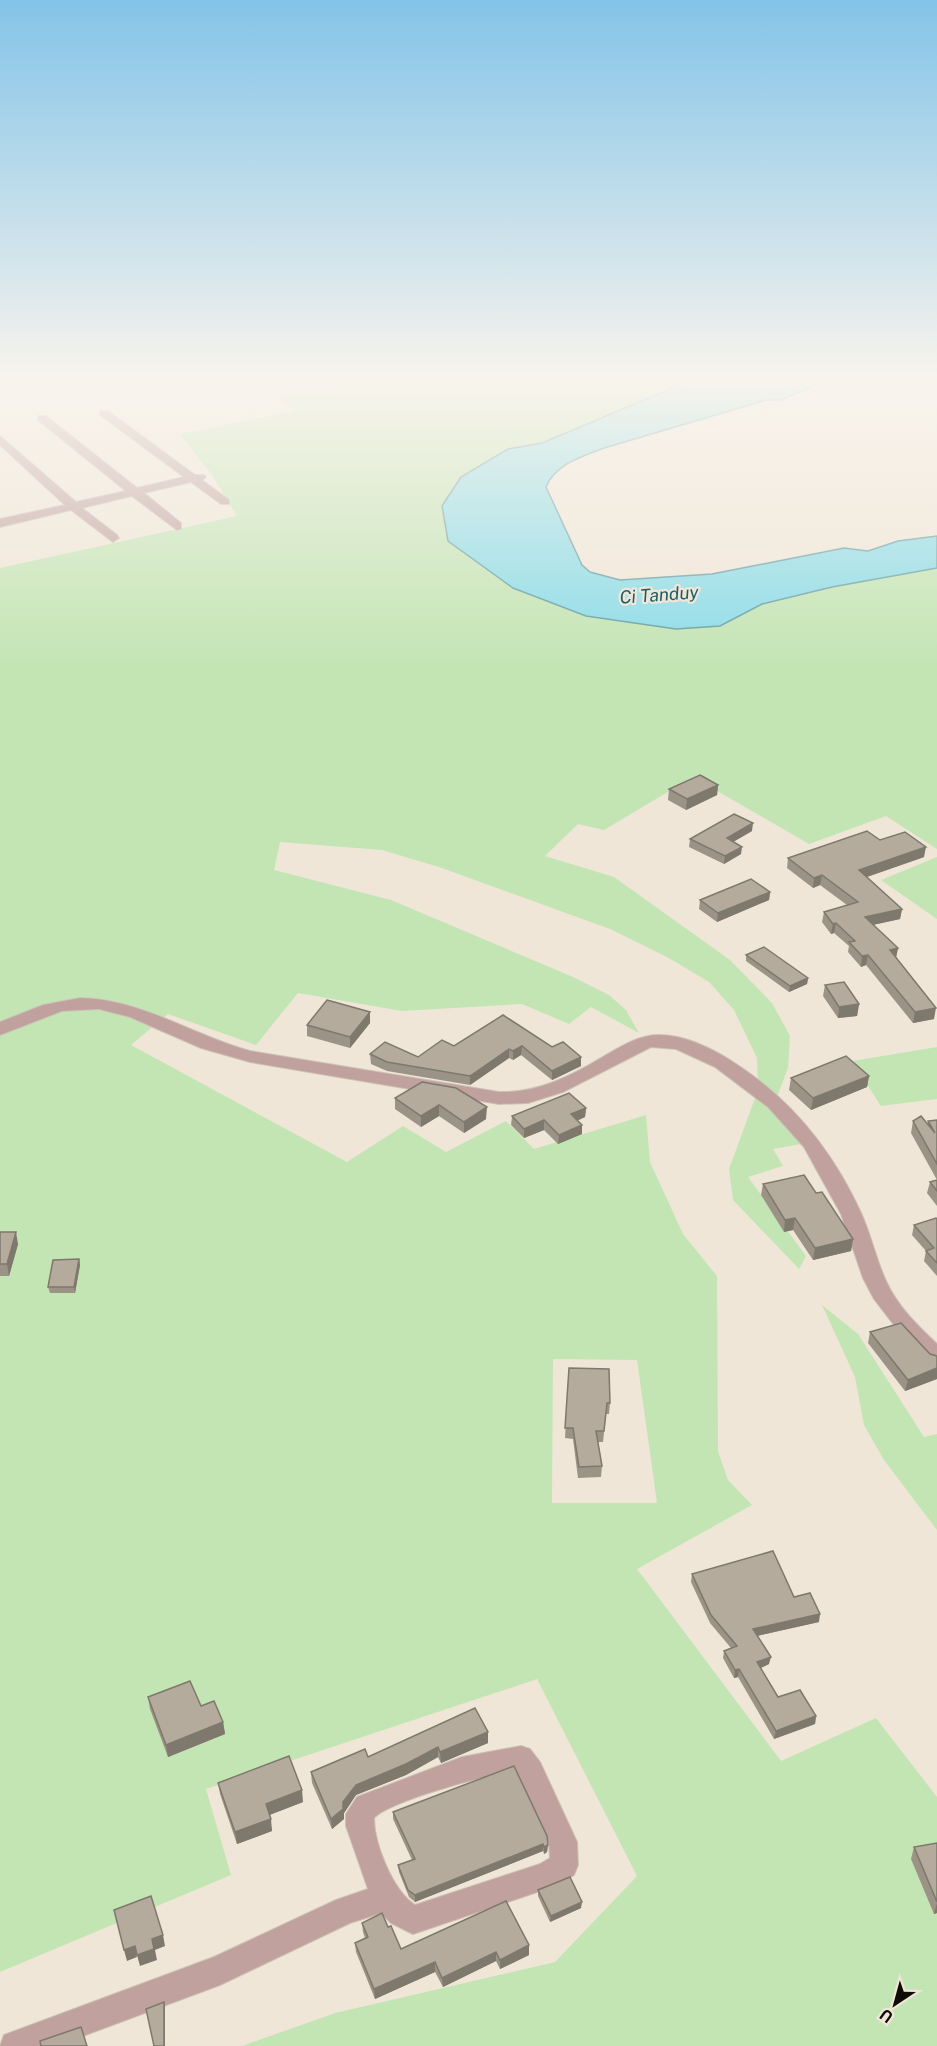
<svg xmlns="http://www.w3.org/2000/svg" width="937" height="2046" font-family="'Public Sans',sans-serif">
<style>
.green{fill:#c3e5b4;fill-rule:evenodd}
.water{fill:#8bdce8;stroke:#669ea4;stroke-width:1.5}
.lines{fill:none;stroke-linecap:round;stroke-linejoin:round}
.minor-casing{stroke:#ccc3b6;stroke-width:2}
.minor{fill:#c0a19e;fill-rule:evenodd}
.wall{fill:#9b9386}
.shaded-wall{fill:#7e786d}
.building{fill:#b4ab9c;stroke:#7e786d;stroke-width:1.5}
.labels{text-anchor:middle;stroke-width:4.5;stroke-linejoin:round;paint-order:stroke}
.far-water-label{font-size:18px;font-style:italic;fill:#195d66;stroke:#f0e6d7}
</style>
<rect width="100%" height="100%" fill="#f0e6d7"/>
<g class="green">
<path d="M 337,379 L 694,379 L 542,443 L 508,449 L 448,541 L 720,626 L 762,604 L 832,587 L 937,568 L 937,849 L 886,816 L 809,844 L 693,777 L 604,830 L 578,824 L 545,856 L 614,877 L 730,960 L 772,1003 L 790,1036 L 788,1068 L 772,1110 L 801,1144 L 773,1149 L 783,1166 L 748,1177 L 806,1256 L 799,1269 L 733,1200 L 729,1169 L 758,1090 L 757,1058 L 734,1010 L 709,982 L 667,957 L 610,929 L 439,867 L 382,850 L 280,842 L 274,870 L 391,900 L 573,977 L 609,995 L 626,1010 L 639,1033 L 591,1007 L 569,1024 L 522,1004 L 402,1011 L 298,993 L 256,1045 L 168,1014 L 131,1045 L 347,1162 L 403,1126 L 446,1152 L 506,1121 L 534,1149 L 646,1115 L 650,1162 L 683,1234 L 717,1276 L 718,1451 L 728,1480 L 752,1505 L 637,1569 L 781,1761 L 876,1718 L 937,1797 L 937,2046 L 242,2046 L 335,2013 L 555,1962 L 637,1876 L 537,1679 L 206,1789 L 231,1875 L 0,1972 L 0,568 L 237,516 L 212,475 L 180,434 L 296,411 L 276,398 L 348,381 ZM 553,1359 L 637,1360 L 657,1503 L 552,1503 Z"/>
<polygon points="937,857 937,919 881,880"/>
<polygon points="937,1047 937,1099 881,1106 852,1061"/>
<polygon points="822,1305 858,1334 924,1437 937,1434 937,1530 884,1460 864,1425 855,1377"/>
</g>
<path class="water" d="M 694,379 L 829,379 L 781,400 L 766,400 L 601,449 C 580,457 555,465 546,487 L 582,565 L 590,572 L 620,580 L 712,574 L 844,548 L 868,551 L 898,541 L 937,536 L 937,568 L 832,587 L 762,604 L 720,626 L 676,629 L 586,616 L 513,588 L 448,541 L 442,506 L 461,477 L 508,449 L 542,443 Z"/>
<g class="lines">
<g class="minor-casing">
<g id="minor">
<polygon points="100,411 108,411 195,475 204,475 206,477 202,480 229,500 229,504 221,504 191,482 144,493 181,523 181,529 177,530 132,496 82,508 117,535 119,538 113,542 71,510 0,527 0,519 65,505 0,445 0,436 76,502 126,491 38,420 38,416 46,416 137,488 184,477 100,415"/>
<path d="M 80,998 C 141,999 192,1035 250,1051 L 499,1092 C 537,1093 569,1077 601,1058 C 619,1048 637,1035 659,1035 C 688,1035 719,1052 742,1068 C 796,1105 834,1154 861,1213 C 871,1235 876,1259 886,1281 C 897,1306 918,1326 937,1344 L 937,1366 L 929,1364 L 904,1338 L 874,1299 L 863,1278 L 841,1214 L 804,1147 L 768,1107 L 715,1067 L 676,1049 L 651,1047 L 563,1092 L 528,1103 L 499,1104 L 250,1062 L 201,1048 L 130,1017 L 99,1009 L 62,1011 L 0,1035 L 0,1022 L 43,1005 Z"/>
<path d="M 521,1746 L 530,1749 L 540,1762 L 577,1842 L 578,1865 L 574,1875 L 558,1885 L 413,1934 L 391,1923 L 381,1913 L 350,1923 L 220,1985 L 56,2046 L 0,2046 L 4,2035 L 214,1957 L 336,1900 L 368,1889 L 346,1826 L 346,1814 L 357,1797 L 462,1757 ZM 515,1771 L 549,1843 L 550,1858 L 540,1864 L 415,1905 C 393,1891 374,1844 374,1818 C 389,1801 489,1774 515,1771 Z"/>
</g>
</g>
<use href="#minor" class="minor"/>
</g>
<g class="wall">
<polygon points="718,785 717,795 686,810 668,800 669,789"/>
<polygon points="752,831 733,842 741,854 724,864 689,847 690,839"/>
<polygon points="880,840 924,857 867,877 902,909 900,919 873,925 898,948 896,957 934,1019 913,1023 866,965 861,967 848,952 849,946 834,933 831,934 822,922 824,912 847,905 820,885 813,888 787,868 788,858"/>
<polygon points="770,892 769,900 717,922 699,909 700,900"/>
<polygon points="746,955 808,978 807,984 789,992 746,961"/>
<polygon points="825,985 859,1004 857,1016 838,1018 823,996"/>
<polygon points="503,1015 581,1066 552,1080 521,1055 513,1060 509,1058 470,1085 387,1071 371,1064 370,1054 418,1057 454,1046"/>
<polygon points="370,1023 350,1048 307,1036 307,1025"/>
<polygon points="869,1076 867,1087 811,1110 789,1090 791,1078"/>
<polygon points="422,1082 486,1119 464,1133 439,1116 421,1127 395,1109 395,1098"/>
<polygon points="586,1108 585,1117 577,1121 582,1125 582,1134 558,1144 544,1130 524,1138 511,1125 512,1116"/>
<polygon points="937,1120 937,1180 911,1133 913,1121 928,1124 928,1121"/>
<polygon points="937,1180 937,1206 927,1193 930,1182"/>
<polygon points="763,1184 816,1193 853,1239 851,1251 813,1260 793,1230 784,1232 761,1195"/>
<polygon points="937,1219 937,1276 924,1261 926,1251 912,1235 914,1225"/>
<polygon points="0,1232 18,1244 9,1276 0,1276"/>
<polygon points="79,1259 80,1265 75,1293 50,1293 48,1287"/>
<polygon points="870,1332 937,1356 937,1379 905,1391 868,1343"/>
<polygon points="569,1368 610,1403 609,1414 606,1414 603,1442 598,1442 602,1466 601,1477 578,1478 573,1439 565,1438"/>
<polygon points="692,1574 794,1597 819,1622 757,1636 769,1664 761,1668 778,1697 816,1716 815,1724 774,1739 738,1677 734,1678 723,1658 724,1651 731,1648 710,1623 691,1582"/>
<polygon points="148,1697 201,1706 223,1722 225,1734 168,1757 150,1709"/>
<polygon points="475,1708 488,1743 441,1763 438,1757 406,1775 356,1795 344,1813 344,1819 332,1829 312,1783 311,1772 368,1757"/>
<polygon points="218,1783 303,1802 269,1815 272,1831 237,1844 220,1794"/>
<polygon points="393,1812 548,1845 547,1852 544,1854 543,1851 415,1902 409,1897 399,1872 398,1865 412,1860 393,1819"/>
<polygon points="937,1843 937,1913 934,1914 911,1859 914,1847"/>
<polygon points="538,1890 581,1908 550,1922 538,1896"/>
<polygon points="506,1901 529,1955 500,1969 496,1961 443,1987 435,1972 375,1999 356,1952 355,1943 365,1938 363,1932 362,1923 388,1927 401,1949"/>
</g>
<g class="shaded-wall">
<polygon points="718,785 717,795 686,810 687,799"/>
<polygon points="753,823 752,831 726,846 727,838"/>
<polygon points="742,847 741,854 724,864 725,856"/>
<polygon points="926,847 924,857 858,880 859,870"/>
<polygon points="822,875 820,885 813,888 814,878"/>
<polygon points="770,892 769,900 717,922 718,913"/>
<polygon points="902,909 900,919 863,927 865,917"/>
<polygon points="836,923 834,933 831,934 833,924"/>
<polygon points="898,948 896,958 890,950"/>
<polygon points="868,955 866,965 861,967 862,956"/>
<polygon points="808,978 807,984 789,992 790,986"/>
<polygon points="859,1004 857,1016 838,1018 839,1007"/>
<polygon points="936,1008 934,1019 913,1023 915,1012"/>
<polygon points="370,1012 370,1023 350,1048 350,1037"/>
<polygon points="522,1046 521,1055 513,1060 513,1051"/>
<polygon points="509,1049 509,1058 470,1085 470,1076"/>
<polygon points="581,1057 581,1066 552,1080 552,1071"/>
<polygon points="869,1076 867,1087 811,1110 813,1098"/>
<polygon points="439,1105 439,1116 421,1127 421,1116"/>
<polygon points="487,1107 486,1119 464,1133 464,1122"/>
<polygon points="586,1108 585,1117 571,1123 571,1114"/>
<polygon points="544,1120 544,1130 524,1138 524,1129"/>
<polygon points="582,1125 582,1134 558,1144 559,1135"/>
<polygon points="795,1218 793,1230 784,1232 785,1220"/>
<polygon points="16,1232 18,1244 9,1276 7,1264"/>
<polygon points="853,1239 851,1251 813,1260 815,1248"/>
<polygon points="79,1259 80,1265 75,1293 74,1287"/>
<polygon points="937,1368 937,1379 905,1391 908,1380"/>
<polygon points="820,1614 819,1622 752,1637 753,1629"/>
<polygon points="771,1657 769,1664 756,1670 757,1662"/>
<polygon points="739,1669 738,1677 734,1678 735,1670"/>
<polygon points="816,1716 815,1724 774,1739 776,1731"/>
<polygon points="223,1722 225,1734 168,1757 166,1745"/>
<polygon points="488,1732 488,1743 441,1763 440,1752"/>
<polygon points="438,1747 438,1757 406,1775 356,1795 344,1813 344,1819 332,1829 331,1819 356,1785"/>
<polygon points="302,1790 303,1802 267,1816 266,1804"/>
<polygon points="271,1819 272,1831 237,1844 235,1832"/>
<polygon points="543,1844 543,1851 415,1902 415,1895"/>
<polygon points="548,1845 547,1852 544,1854 544,1847"/>
<polygon points="582,1902 581,1908 550,1922 551,1916"/>
<polygon points="937,1903 937,1913 934,1914"/>
<polygon points="163,1935 165,1946 155,1950 157,1960 140,1966 137,1955 152,1939"/>
<polygon points="529,1945 529,1955 500,1969 500,1960"/>
<polygon points="135,1946 137,1957 127,1961 124,1950"/>
<polygon points="496,1952 496,1961 443,1987 442,1978"/>
<polygon points="435,1962 435,1972 375,1999 374,1989"/>
<polygon points="164,2002 165,2008 165,2046 164,2046"/>
</g>
<g class="building">
<polygon points="700,775 718,785 687,799 669,789"/>
<polygon points="734,814 753,823 727,838 742,847 725,856 690,839"/>
<polygon points="867,831 880,840 905,832 926,847 859,870 902,909 865,917 898,948 890,950 936,1008 915,1012 868,955 862,956 849,942 855,941 836,923 833,924 824,912 858,902 822,875 814,878 788,858"/>
<polygon points="751,879 770,892 718,913 700,900"/>
<polygon points="764,947 808,978 790,986 746,955"/>
<polygon points="844,982 859,1004 839,1007 825,985"/>
<polygon points="327,1000 370,1012 350,1037 307,1025"/>
<polygon points="503,1015 552,1047 563,1042 581,1057 552,1071 522,1046 513,1051 509,1049 470,1076 387,1062 370,1054 385,1042 418,1057 442,1040 454,1046"/>
<polygon points="846,1056 869,1076 813,1098 791,1078"/>
<polygon points="422,1082 456,1088 487,1107 464,1122 439,1105 421,1116 395,1098"/>
<polygon points="569,1093 586,1108 571,1114 582,1125 559,1135 544,1120 524,1129 512,1116"/>
<polygon points="921,1116 935,1133 928,1121 937,1120 937,1164 913,1121"/>
<polygon points="804,1175 816,1193 822,1192 853,1239 815,1248 795,1218 785,1220 763,1184"/>
<polygon points="937,1180 937,1191 930,1182"/>
<polygon points="936,1218 937,1219 937,1263 926,1251 934,1248 914,1225"/>
<polygon points="0,1232 16,1232 7,1264 0,1264"/>
<polygon points="79,1259 74,1287 48,1287 53,1260"/>
<polygon points="901,1323 930,1354 937,1356 937,1368 908,1380 870,1332"/>
<polygon points="569,1368 609,1369 610,1403 607,1403 604,1431 596,1431 602,1466 579,1467 573,1428 565,1428"/>
<polygon points="773,1551 794,1597 810,1593 820,1614 753,1629 771,1657 757,1662 778,1697 800,1690 816,1716 776,1731 739,1669 735,1670 724,1651 737,1646 711,1615 692,1574"/>
<polygon points="190,1681 201,1706 214,1701 223,1722 166,1745 148,1697"/>
<polygon points="475,1708 488,1732 440,1752 438,1747 406,1764 356,1785 343,1802 343,1809 331,1819 311,1772 365,1749 368,1757"/>
<polygon points="289,1756 302,1790 266,1804 271,1819 235,1832 218,1783"/>
<polygon points="514,1766 547,1836 548,1845 544,1847 543,1844 415,1895 408,1890 398,1865 415,1859 393,1812"/>
<polygon points="937,1843 937,1902 914,1847"/>
<polygon points="570,1877 582,1902 551,1916 538,1890"/>
<polygon points="151,1896 163,1935 152,1939 154,1949 137,1955 135,1946 124,1950 114,1910"/>
<polygon points="506,1901 529,1945 500,1960 496,1952 442,1978 435,1962 374,1989 355,1943 368,1937 362,1923 382,1913 388,1927 391,1926 401,1949"/>
<polygon points="164,2002 164,2046 154,2046 146,2009"/>
<polygon points="81,2027 87,2046 41,2046 40,2041"/>
</g>
<linearGradient id="sky" x2="0" y2="1"><stop stop-color="#83c4e8"/><stop offset="0.57" stop-color="#f8f4ed"/><stop offset="1" stop-color="#f8f4ed" stop-opacity="0"/></linearGradient>
<rect width="937" height="665" fill="url(#sky)"/>
<g class="labels">
<g class="far-water-label">
<text transform="translate(659 595) rotate(-4)" y="6">Ci Tanduy</text>
</g>
</g>
<g transform="translate(895 2004) rotate(216)" stroke="#f0e6d7" stroke-width="4.5" paint-order="stroke">
<path d="M0-4.5L10 22L0 15L-10 22Z" fill="#0f0c07"/>
<text y="-9" font-size="16" font-weight="bold" text-anchor="middle" fill="#0f0c07">U</text>
</g>
</svg>
